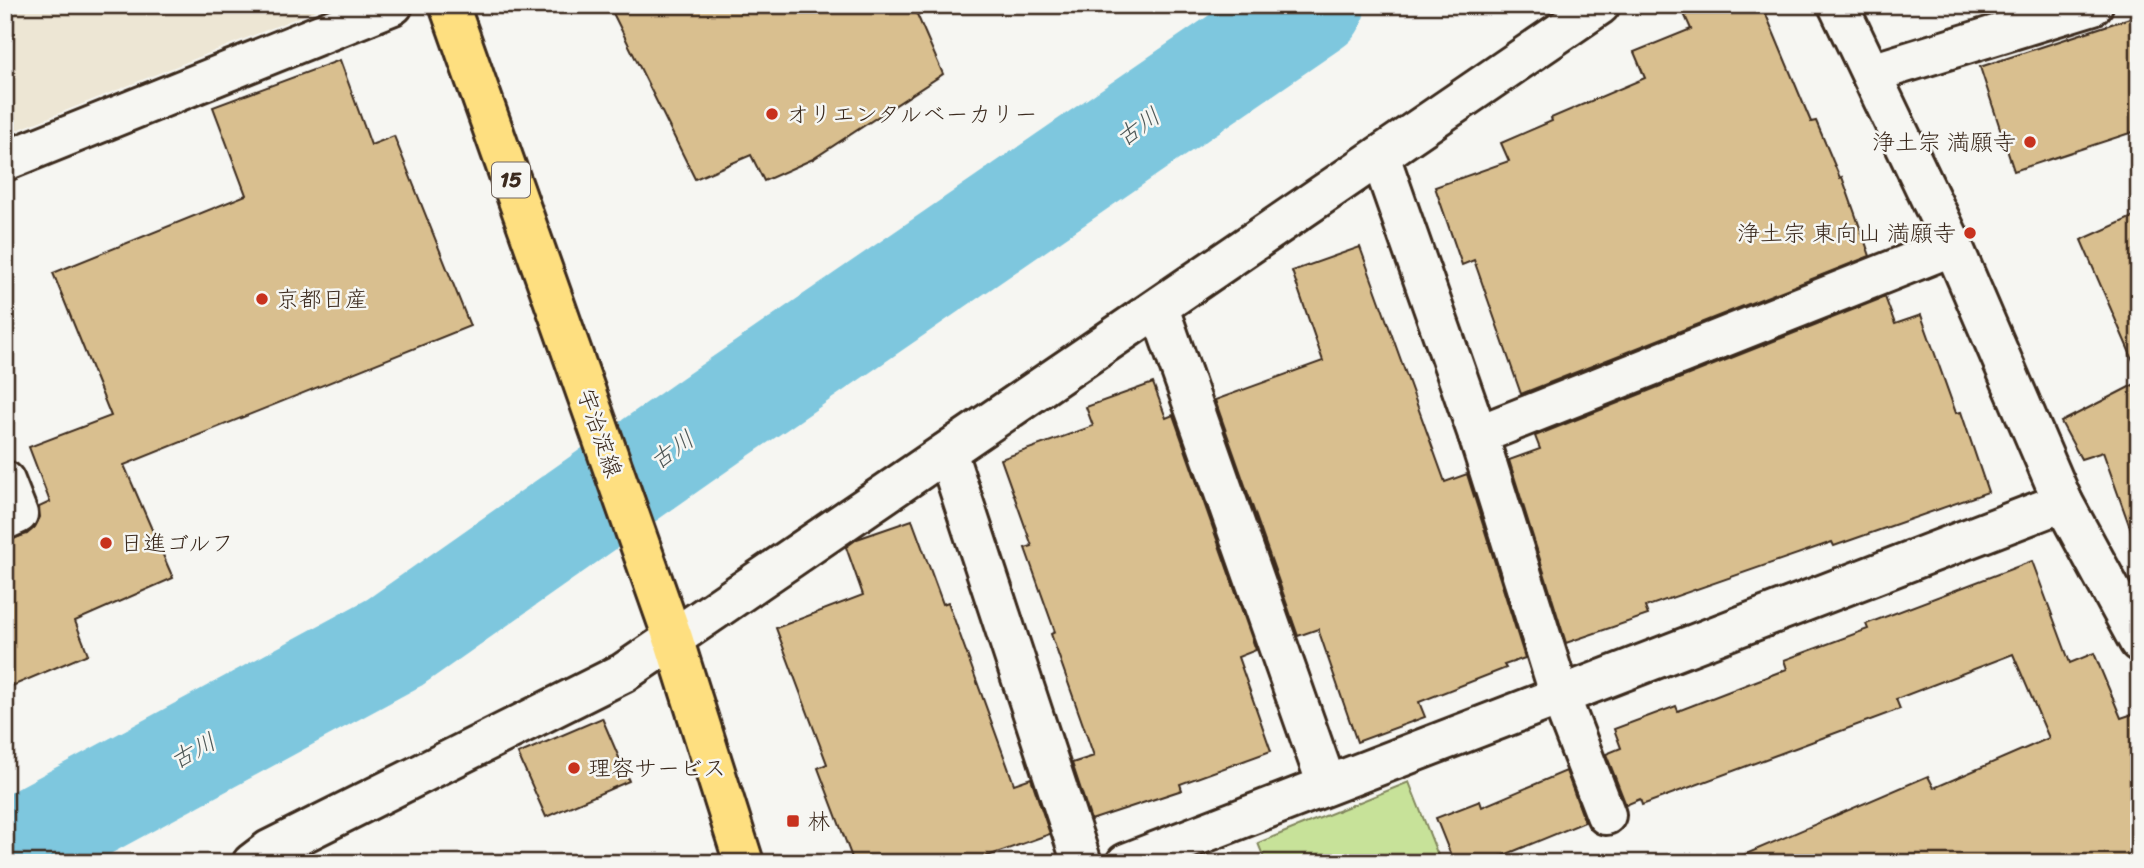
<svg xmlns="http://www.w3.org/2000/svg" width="2144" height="868" font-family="Sriracha,'Klee One',sans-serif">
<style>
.built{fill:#ede6d4}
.green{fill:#c7e299;stroke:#81865c;stroke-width:2}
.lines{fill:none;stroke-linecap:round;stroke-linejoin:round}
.river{stroke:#7ec7de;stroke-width:102}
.building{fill:#d9bf8f;stroke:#3b2a1e;stroke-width:2}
.minor-casing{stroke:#3b2a1e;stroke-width:44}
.major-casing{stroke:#3b2a1e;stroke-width:44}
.minor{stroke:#f6f6f2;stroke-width:38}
.major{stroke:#fedf80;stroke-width:38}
.poi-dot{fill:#c8321e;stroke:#f6f6f2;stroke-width:2.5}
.labels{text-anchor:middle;stroke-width:5;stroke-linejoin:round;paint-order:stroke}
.shield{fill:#f6f6f2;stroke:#73675e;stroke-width:2}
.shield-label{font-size:21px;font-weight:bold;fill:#3b2a1e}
.poi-label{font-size:23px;fill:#3b2a1e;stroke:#f6f6f2;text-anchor:start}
.street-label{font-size:23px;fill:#3b2a1e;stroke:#f6f6f2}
.water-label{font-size:24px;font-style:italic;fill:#4f5958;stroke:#f6f6f2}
</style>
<rect width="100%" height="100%" fill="#f6f6f2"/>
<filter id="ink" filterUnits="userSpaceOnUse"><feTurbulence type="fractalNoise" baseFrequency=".0143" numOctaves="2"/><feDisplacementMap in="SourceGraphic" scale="14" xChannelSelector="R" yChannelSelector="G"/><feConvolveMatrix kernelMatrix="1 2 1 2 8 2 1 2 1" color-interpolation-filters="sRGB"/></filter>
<g filter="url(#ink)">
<polygon class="built" points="5,5 329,5 5,135"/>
<polygon class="green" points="1409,782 1441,863 1266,863 1258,843"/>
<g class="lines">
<polyline class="river" points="5,853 395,642 718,415 1314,5"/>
</g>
<g class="building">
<polygon points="609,5 913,5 943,74 813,159 764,181 751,155 695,179"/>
<polygon points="1680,5 1762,5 1811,122 1816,121 1840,178 1842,177 1870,256 1521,394 1474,260 1462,265 1435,187 1509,161 1501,143 1552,121 1551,118 1645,78 1634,52 1691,29"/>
<polygon points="2139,15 2139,130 2014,171 1980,67"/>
<polygon points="340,60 371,145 394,136 470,326 124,465 173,578 75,621 88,654 5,689 5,541 27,534 35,527 40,517 39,507 50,502 29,447 111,416 53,273 246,195 213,107"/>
<polygon points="2139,214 2139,374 2081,240"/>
<polygon points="1360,247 1445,482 1467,474 1525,658 1504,665 1506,668 1419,702 1425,717 1357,742 1318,629 1298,636 1215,400 1323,361 1292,271"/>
<polygon points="1885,297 1895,324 1921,315 1956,413 1961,412 1988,492 1834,546 1832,542 1645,607 1648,615 1566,643 1509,460 1540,449 1535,436"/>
<polygon points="2139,382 2139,535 2133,536 2103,452 2081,459 2061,422"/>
<polygon points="1153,383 1166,418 1173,415 1256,650 1238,657 1271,751 1180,784 1182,790 1091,820 1072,763 1094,756 1051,634 1055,632 1025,548 1032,546 1001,459 1093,426 1086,407"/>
<polygon points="912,520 943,604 948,602 1014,784 1031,778 1050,834 968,863 854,863 818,768 827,764 776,628 863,595 846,547 857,539"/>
<polygon points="2032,561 2070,663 2094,653 2121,718 2139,712 2139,863 1725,863 1928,776 1934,788 2049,738 2013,654 1896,699 1900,709 1642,805 1640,799 1626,805 1606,754 1621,748 1614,729 1676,706 1678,711 1787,669 1784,660 1868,629 1866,624"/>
<polygon points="602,718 629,781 546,817 518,754"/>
<polygon points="1566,771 1585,822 1485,863 1454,863 1436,818 1480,801 1482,807"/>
</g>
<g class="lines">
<g class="minor-casing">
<g id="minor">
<polyline points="1838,5 1953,246 2063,502 2139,642"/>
<polyline points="1872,73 2093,5"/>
<polyline points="1380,156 1478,435 1560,696 1606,815"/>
<polyline points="5,161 393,5"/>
<polyline points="1159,308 1327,785"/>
<polyline points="1478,435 1953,246"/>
<polyline points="947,452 1082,863"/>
<polyline points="5,481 18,514 5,520"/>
<polyline points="252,863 269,850 623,673 1600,5"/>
<polyline points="1126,863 2063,502"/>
</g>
</g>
<g class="major-casing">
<polyline id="major" points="449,5 673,638 744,863"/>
</g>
<use href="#minor" class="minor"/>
<use href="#major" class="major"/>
</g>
</g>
<g class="poi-dot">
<circle cx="772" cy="114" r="7"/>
<circle cx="2030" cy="142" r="7"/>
<circle cx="1970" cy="233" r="7"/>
<circle cx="262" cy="299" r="7"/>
<circle cx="106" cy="543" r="7"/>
<circle cx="574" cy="768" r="7"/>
<rect x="786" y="814" width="14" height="14" rx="3.5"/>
</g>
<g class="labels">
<rect class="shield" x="492" y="162.5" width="38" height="35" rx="5"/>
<g class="shield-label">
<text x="511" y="187">15</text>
</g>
<g class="poi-label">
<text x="786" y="122">オリエンタルベーカリー</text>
<text x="2016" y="150" text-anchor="end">浄土宗 満願寺</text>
<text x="1956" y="241" text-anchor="end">浄土宗 東向山 満願寺</text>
<text x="276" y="307">京都日産</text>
<text x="120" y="551">日進ゴルフ</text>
<text x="588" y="776">理容サービス</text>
<text x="807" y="829">林</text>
</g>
<g class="street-label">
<text transform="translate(600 433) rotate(71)" y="8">宇治淀線</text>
</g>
<g class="water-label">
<text transform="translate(1138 127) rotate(-35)" y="8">古川</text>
<text transform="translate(672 450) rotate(-35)" y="8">古川</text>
<text transform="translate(193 751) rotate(-28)" y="8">古川</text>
</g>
</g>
<rect width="2144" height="868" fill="none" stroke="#f6f6f2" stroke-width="28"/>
<rect x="14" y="14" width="2116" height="840" fill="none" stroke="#3b2a1e" stroke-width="2.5" filter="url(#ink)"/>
</svg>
